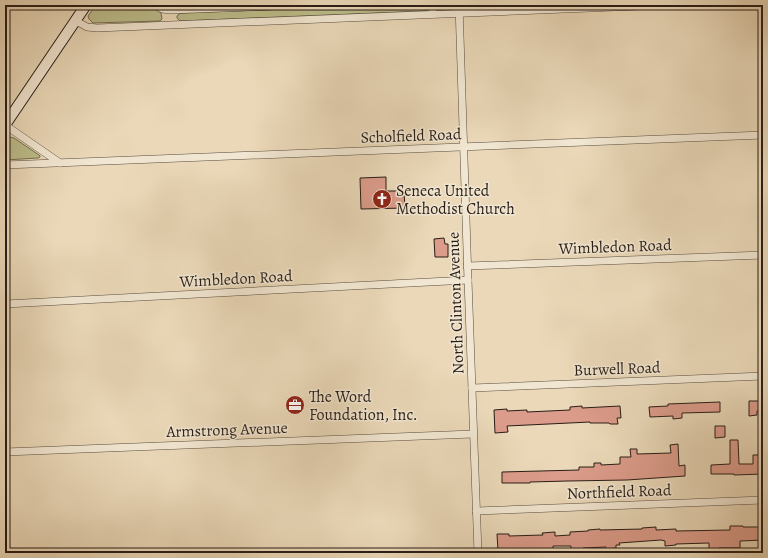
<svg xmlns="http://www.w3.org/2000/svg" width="768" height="558" font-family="Alegreya,serif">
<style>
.green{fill:#bcbd8b;stroke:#726d50}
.building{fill:#dc9c8b;stroke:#281d16}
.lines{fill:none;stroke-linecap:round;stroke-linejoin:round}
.minor-casing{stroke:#584c3e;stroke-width:8}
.secondary-casing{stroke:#281d16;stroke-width:12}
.minor{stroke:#f1e6d1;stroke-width:7}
.secondary{stroke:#f1e6d1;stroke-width:10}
.labels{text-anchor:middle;stroke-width:3;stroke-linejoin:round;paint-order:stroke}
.street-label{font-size:16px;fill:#281d16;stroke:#f1e6d1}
.poi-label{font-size:16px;fill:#281d16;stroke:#f1e6d1;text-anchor:start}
</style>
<rect width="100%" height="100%" fill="#ead8b8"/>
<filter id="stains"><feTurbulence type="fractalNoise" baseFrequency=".005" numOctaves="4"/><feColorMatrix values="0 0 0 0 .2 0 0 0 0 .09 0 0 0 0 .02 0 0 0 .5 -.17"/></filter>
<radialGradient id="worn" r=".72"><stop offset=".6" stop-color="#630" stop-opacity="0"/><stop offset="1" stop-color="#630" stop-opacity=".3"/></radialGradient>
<g class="green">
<polygon points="96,5 149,5 161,13 162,19 160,21 93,23 89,19 88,16"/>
<polygon points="392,5 427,5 428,8 426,11 180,21 177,18 177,16 179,14 182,13"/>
<polygon points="482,5 566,5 484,8"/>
<polygon points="9,137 14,138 39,155 40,156 40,157 38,158 5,160 5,139"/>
</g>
<g class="building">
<polygon points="386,177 386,191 404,191 405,208 361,209 360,178"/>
<polygon points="444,238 445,244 448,244 448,257 435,257 434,239"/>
<polygon points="749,401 760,401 761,410 757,411 757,415 749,416"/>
<polygon points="720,402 720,412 682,413 682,418 673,419 673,416 650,417 649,407 668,406 668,404"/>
<polygon points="582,406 582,408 620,406 621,418 617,418 618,424 610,424 609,423 590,423 590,422 507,426 508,432 495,433 494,410 507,409 507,411 527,410 527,412 570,410 570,407"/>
<polygon points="715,426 725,426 725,437 715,438"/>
<polygon points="730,440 738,440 739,464 753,464 753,455 763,455 763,474 734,475 734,474 711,474 711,465 730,464"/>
<polygon points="678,444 679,466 685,465 685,476 627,480 568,481 530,482 530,483 502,483 502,472 579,470 579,467 594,467 594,463 601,463 601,465 620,464 620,457 631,457 630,449 637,449 637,454 671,453 670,445"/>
<polygon points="730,526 743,526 743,527 763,527 763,540 740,541 740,548 719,548 719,553 709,553 709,543 676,544 676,545 665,546 665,541 661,540 619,543 620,545 616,545 616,548 606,549 606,547 583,548 583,550 571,551 571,546 553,546 553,551 538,552 538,553 517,553 517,550 498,551 497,534 509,534 509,536 543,535 542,533 555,532 555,536 570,535 570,532 588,531 588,530 600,529 600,530 642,529 642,528 656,527 656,530 676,529 676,531 730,530"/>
</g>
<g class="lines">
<g class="minor-casing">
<g id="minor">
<polyline points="156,5 162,9 170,10 301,5"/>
<polyline points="433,5 433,14"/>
<polyline points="459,5 468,280 478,553"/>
<polyline points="76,21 87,27 97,28 664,5"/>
<polyline points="5,125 60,163"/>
<polyline points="5,165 763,135"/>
<polyline points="467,266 763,255"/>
<polyline points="5,304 468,280"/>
<polyline points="472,388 763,376"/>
<polyline points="5,452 473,434"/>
<polyline points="476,511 763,500"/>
</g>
</g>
<g class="secondary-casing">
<polyline id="secondary" points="5,125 86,5"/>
</g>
<use href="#minor" class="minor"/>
<use href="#secondary" class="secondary"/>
</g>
<defs>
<g id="church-disc" transform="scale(1)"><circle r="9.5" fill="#8f2418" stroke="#f1e6d1"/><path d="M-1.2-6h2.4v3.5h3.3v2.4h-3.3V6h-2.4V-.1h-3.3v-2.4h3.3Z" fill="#fff"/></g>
<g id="office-disc" transform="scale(1)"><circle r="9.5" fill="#8f2418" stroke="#f1e6d1"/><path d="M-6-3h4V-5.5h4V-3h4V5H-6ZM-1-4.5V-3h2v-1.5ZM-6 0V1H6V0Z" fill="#fff"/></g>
</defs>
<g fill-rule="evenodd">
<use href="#church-disc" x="382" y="199"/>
<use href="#office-disc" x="295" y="405"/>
</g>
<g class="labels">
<g class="street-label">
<text transform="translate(411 135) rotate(-2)" y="6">Scholfield Road</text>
<text transform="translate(615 246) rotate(-2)" y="6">Wimbledon Road</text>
<text transform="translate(236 278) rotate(-3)" y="6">Wimbledon Road</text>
<text transform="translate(455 303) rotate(-92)" y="6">North Clinton Avenue</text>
<text transform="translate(617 368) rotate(-2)" y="6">Burwell Road</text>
<text transform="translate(227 429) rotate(-2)" y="6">Armstrong Avenue</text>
<text transform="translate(619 491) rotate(-2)" y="6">Northfield Road</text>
</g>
<g class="poi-label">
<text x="396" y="196">Seneca United<tspan x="396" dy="18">Methodist Church</tspan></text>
<text x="309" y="402">The Word<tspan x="309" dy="18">Foundation, Inc.</tspan></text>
</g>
</g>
<rect width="768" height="558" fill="none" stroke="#ead8b8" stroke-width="20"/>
<rect x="6" y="6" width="756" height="546" fill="none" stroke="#281d16" stroke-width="2"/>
<rect x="10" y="10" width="748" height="538" fill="none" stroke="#281d16"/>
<rect width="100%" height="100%" filter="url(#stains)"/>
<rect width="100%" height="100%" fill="url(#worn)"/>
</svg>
